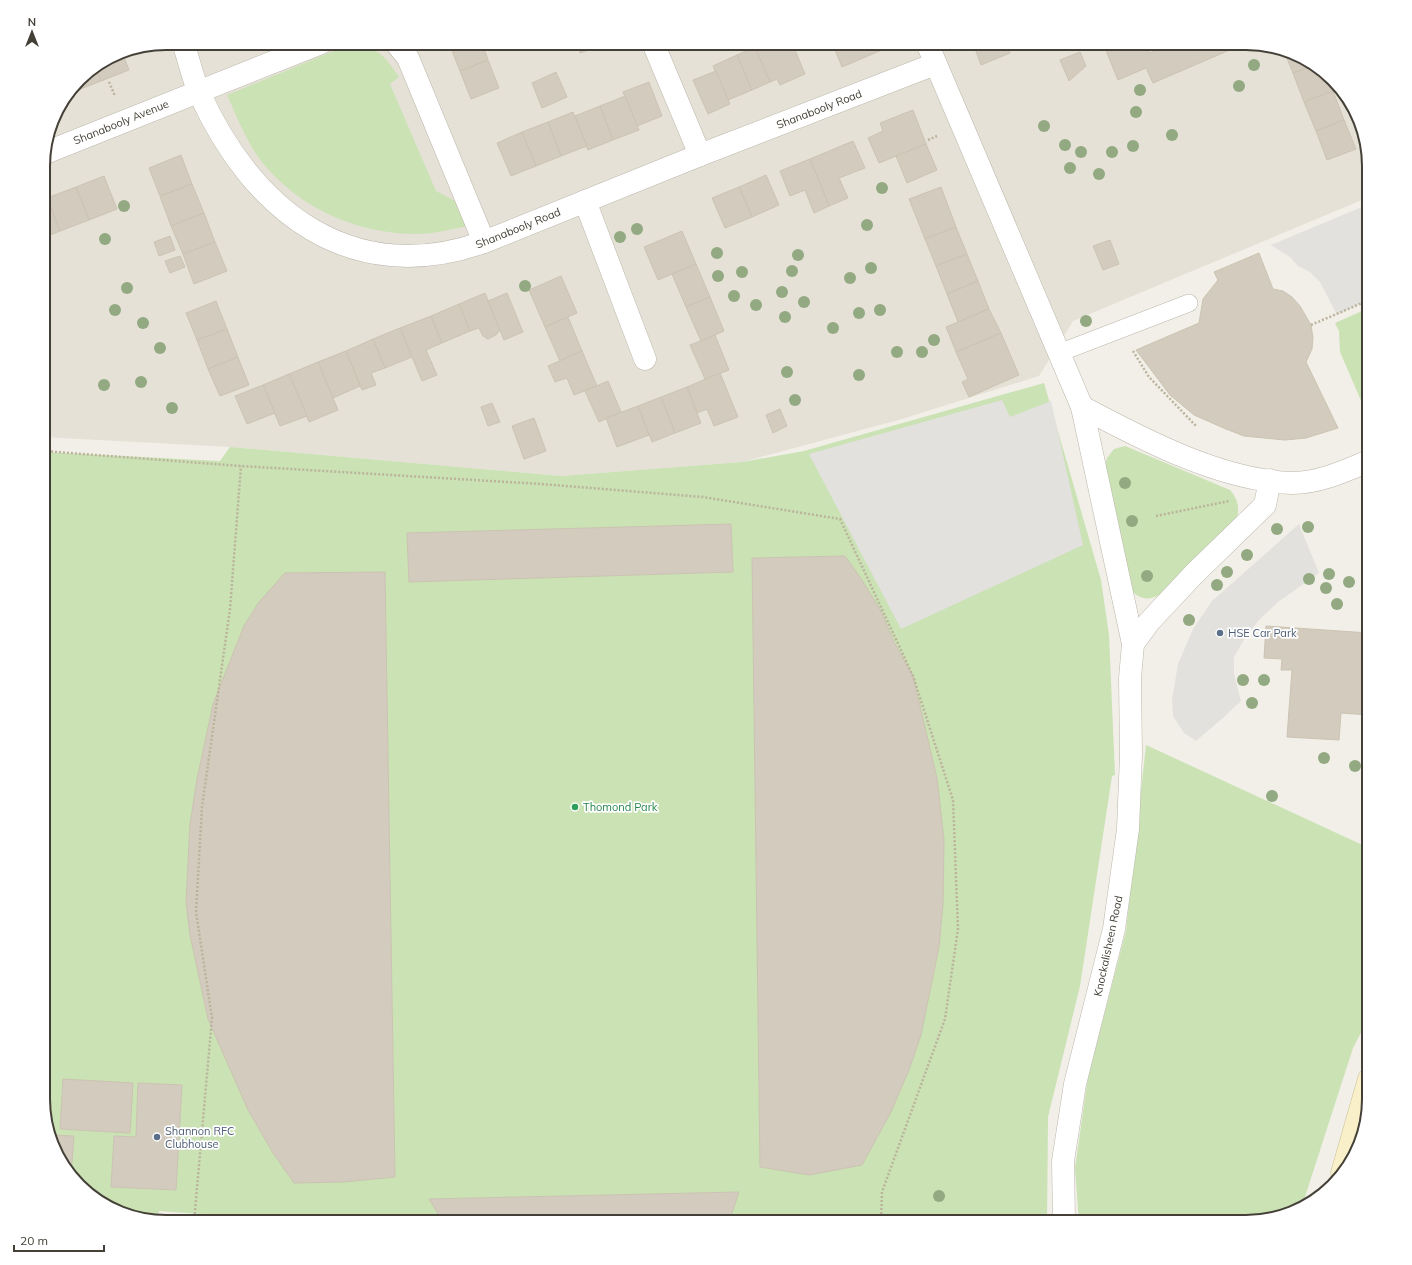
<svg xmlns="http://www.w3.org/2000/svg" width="1412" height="1265" font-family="Mulish,sans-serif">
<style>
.residential{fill:#e5e1d6}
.green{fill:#cae2b4}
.parking{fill:#e3e1de}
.building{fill:#d2cbbe;stroke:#ccc3b2}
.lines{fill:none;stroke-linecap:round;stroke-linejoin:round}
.lane-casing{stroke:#bcb7ab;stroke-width:18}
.street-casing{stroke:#bcb7ab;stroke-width:23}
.secondary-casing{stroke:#ccc39b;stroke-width:23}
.path{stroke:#bcb39d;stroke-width:2.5;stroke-dasharray:2 2;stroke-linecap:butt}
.lane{stroke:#fff;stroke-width:17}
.street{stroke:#fff;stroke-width:22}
.secondary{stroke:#f9f0ca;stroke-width:22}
.tree{fill:#92a982}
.service-dot{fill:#5c6f8a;stroke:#fff;stroke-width:1.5}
.leisure-dot{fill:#2e9e5b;stroke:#fff;stroke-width:1.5}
.labels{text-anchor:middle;stroke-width:3.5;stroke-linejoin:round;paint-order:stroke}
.street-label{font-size:11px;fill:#444037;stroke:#fff}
.service-label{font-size:11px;fill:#4e5e75;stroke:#fff;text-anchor:start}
.leisure-label{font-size:11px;fill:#27864d;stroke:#fff;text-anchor:start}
.rim{fill:none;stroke:#444037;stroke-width:2}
</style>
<rect width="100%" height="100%" fill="#f1efe7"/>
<polygon class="residential" points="167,43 1246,43 1293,52 1333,79 1360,119 1369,167 1369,197 1073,321 1039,376 902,419 742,462 561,476 230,447 43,437 43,158 56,112 85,74 119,52"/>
<g class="green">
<path d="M 346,46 C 376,45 383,53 399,77 L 390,84 L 436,191 L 457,202 L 468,226 C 451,229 434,234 417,234 C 361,234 305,211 268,169 C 249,149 238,119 227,95 Z"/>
<polygon points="1369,308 1369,419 1340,352 1339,331 1335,323"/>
<polygon points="1044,383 1101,580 1109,635 1115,775 1112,776 1080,986 1048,1117 1047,1222 316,1222 159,1211 157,1220 119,1213 79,1186 56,1153 43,1106 43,452 220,461 230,447 561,476 742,462 804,451"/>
<path d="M 1125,446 L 1230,490 C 1237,498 1240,507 1237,517 L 1159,595 C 1147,601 1139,599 1130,589 L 1105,465 L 1107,458 L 1114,449 Z"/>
<polygon points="1146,745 1369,848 1369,1017 1353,1048 1302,1206 1293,1213 1245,1222 1079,1222 1075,1168 1088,1077 1126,931"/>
</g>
<g class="parking">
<polygon points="1369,204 1369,299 1337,315 1320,282 1310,272 1298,266 1290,257 1271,245"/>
<polygon points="1002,400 1010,417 1051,401 1083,545 901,629 809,454"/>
<polygon points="1299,524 1319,573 1278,602 1259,620 1245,638 1234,657 1234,674 1241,701 1224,717 1196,741 1184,733 1173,716 1172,699 1178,664 1193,629 1212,601"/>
<polygon points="1365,722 1369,723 1369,784 1364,784"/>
</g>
<g class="building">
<polygon points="458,43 482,43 488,60 460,71 450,46"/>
<polygon points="576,43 608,43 580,53"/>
<polygon points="753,43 792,43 805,74 780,85 777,79 770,82"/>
<polygon points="838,43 878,43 882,50 842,67 833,45"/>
<polygon points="973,43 1007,43 1010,53 981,65"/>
<polygon points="1103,43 1145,43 1150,53 1173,43 1246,43 1153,83 1146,68 1118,80"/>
<polygon points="755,47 770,82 752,90 737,55"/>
<polygon points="1284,51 1293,52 1312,66 1293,73"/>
<polygon points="119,52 122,52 129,70 101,81 95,67"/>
<polygon points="1080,52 1086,66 1069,81 1060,60"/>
<polygon points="737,55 752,90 728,100 713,66"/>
<polygon points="488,60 499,88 471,99 460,71"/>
<polygon points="1312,66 1327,75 1333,91 1304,102 1293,73"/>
<polygon points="95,67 101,81 73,92 85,74"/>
<polygon points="716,71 730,104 708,114 693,80"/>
<polygon points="556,72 567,97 542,108 532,83"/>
<polygon points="649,82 662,116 637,126 623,92"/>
<polygon points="1333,91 1344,120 1316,131 1304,102"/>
<polygon points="625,96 639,130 613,140 600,106"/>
<polygon points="600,106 613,140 588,150 575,116"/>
<polygon points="913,110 926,144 879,163 868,138 883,131 880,123"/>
<polygon points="573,112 587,146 561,156 548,122"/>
<polygon points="1344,120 1356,149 1327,160 1316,131"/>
<polygon points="548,122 561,156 536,166 522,132"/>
<polygon points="522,132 536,166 511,176 497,143"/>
<polygon points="853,141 865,168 839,178 848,198 829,206 810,159"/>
<polygon points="926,144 937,170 907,183 896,156"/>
<polygon points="181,155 192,184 160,196 149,168"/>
<polygon points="810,159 829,206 814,213 805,190 790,196 780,171"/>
<polygon points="766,175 779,205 752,217 739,187"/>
<polygon points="104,176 117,209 89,220 76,187"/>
<polygon points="192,184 204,213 171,226 160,196"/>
<polygon points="76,187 89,220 60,231 47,198"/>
<polygon points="739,187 752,217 725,228 712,198"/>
<polygon points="941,187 956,227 925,239 909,199"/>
<polygon points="47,198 60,231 43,238 43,200"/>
<polygon points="204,213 215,242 183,254 171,226"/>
<polygon points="956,227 967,254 936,266 925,239"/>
<polygon points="682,231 696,264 658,280 644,247"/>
<polygon points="170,236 175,250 159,256 154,242"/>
<polygon points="1110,240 1119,264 1103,270 1093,246"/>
<polygon points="215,242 227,271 194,284 183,254"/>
<polygon points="1259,253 1273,289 1283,291 1292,297 1300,306 1311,325 1313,338 1312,349 1306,362 1338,428 1306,438 1285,440 1244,436 1226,429 1194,415 1170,395 1136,350 1199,323 1203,299 1218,280 1214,272"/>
<polygon points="967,254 978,281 947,294 936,266"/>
<polygon points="180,256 185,267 170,273 165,261"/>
<polygon points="696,264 710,297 686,307 672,274"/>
<polygon points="561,276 577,313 545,327 529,290"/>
<polygon points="978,281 989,309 958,322 947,294"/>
<polygon points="485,293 500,330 496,335 488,339 483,336 479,328 470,331 459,304"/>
<polygon points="507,293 523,332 504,340 488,301"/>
<polygon points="710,297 724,331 701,341 686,307"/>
<polygon points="216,301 227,329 197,340 186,313"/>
<polygon points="459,304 470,331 442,343 431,316"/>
<polygon points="989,309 1001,333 956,352 946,327"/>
<polygon points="431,316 442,343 426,350 437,375 422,381 400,328"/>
<polygon points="568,317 582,351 560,361 545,327"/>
<polygon points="400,328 412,357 385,368 373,339"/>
<polygon points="227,329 238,357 208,369 197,340"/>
<polygon points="1001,333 1019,375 969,397 962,382 968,379 956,352"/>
<polygon points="715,335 729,370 705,379 690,345"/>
<polygon points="373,339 385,368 371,373 376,385 362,390 346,351"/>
<polygon points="346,351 360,386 333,398 318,362"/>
<polygon points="582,351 597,386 574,395 567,378 555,382 548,366"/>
<polygon points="238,357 249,385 220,396 208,369"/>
<polygon points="318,362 338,410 309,422 289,374"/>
<polygon points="720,373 738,417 714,426 707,409 697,413 687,387"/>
<polygon points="289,374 307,416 280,426 263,385"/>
<polygon points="608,381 621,412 599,422 585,391"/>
<polygon points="263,385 275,413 247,424 235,396"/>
<polygon points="687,387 701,423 675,433 661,397"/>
<polygon points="661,397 675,433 652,442 638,406"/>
<polygon points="492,403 500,422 488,426 481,407"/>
<polygon points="638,406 649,435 617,447 606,418"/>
<polygon points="780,409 787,426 773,433 766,415"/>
<polygon points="534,418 546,451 524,459 512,426"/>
<polygon points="731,524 733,572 409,582 407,533"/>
<polygon points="845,556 862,580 881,611 894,642 913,676 937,778 944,840 943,904 939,947 921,1035 909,1070 891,1112 862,1165 809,1175 760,1167 752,558"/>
<polygon points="385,572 395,1177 344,1182 294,1183 273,1153 248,1110 208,1019 190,935 186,902 190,824 197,779 213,704 244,626 259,602 285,573"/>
<polygon points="1266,626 1369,633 1369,715 1341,713 1339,740 1287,737 1292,670 1281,670 1282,659 1264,658"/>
<polygon points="63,1079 133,1083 130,1133 60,1129"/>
<polygon points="138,1083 182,1085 176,1190 111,1187 114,1136 136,1137"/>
<polygon points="51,1135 74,1136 71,1175 56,1153"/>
<polygon points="739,1192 729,1222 443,1222 429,1199"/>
</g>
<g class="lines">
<g class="lane-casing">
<polyline id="lane" points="1059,353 1189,303"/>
</g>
<g class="street-casing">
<g id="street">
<path d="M 183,43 C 189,59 192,77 199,92 C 252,211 351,289 484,242 L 700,155 L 935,64"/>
<polyline points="396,43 408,58 484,242"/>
<polyline points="653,43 700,155"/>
<path d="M 927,43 L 1082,407 C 1144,440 1222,481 1293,483 C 1319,483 1345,471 1369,461"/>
<polyline points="45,153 321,43"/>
<polyline points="585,201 645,359"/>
<polyline points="1133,644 1149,622 1194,574 1265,505 1270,480"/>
<polyline points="1064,1222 1063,1161 1075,1084 1114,929 1128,829 1131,755 1130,678 1133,644 1082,407"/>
</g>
</g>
<g class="secondary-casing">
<polyline id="secondary" points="1342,1173 1369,1079"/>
</g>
<g class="path">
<polyline points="109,82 115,96"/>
<polyline points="928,140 937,136"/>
<polyline points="1311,325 1369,300"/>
<polyline points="1133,351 1149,377 1197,427"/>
<polyline points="43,451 241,466 541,484 703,497 840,519 913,676 953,800 958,929 945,1019 882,1192 881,1222"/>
<polyline points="1156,516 1229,501"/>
<polyline points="194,1222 212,1018 196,912 202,807 230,609 241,466"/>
</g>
<use href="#lane" class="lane"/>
<use href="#street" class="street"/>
<use href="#secondary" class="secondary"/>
</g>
<g class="tree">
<circle cx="1254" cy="65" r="6"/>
<circle cx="1239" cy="86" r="6"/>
<circle cx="1140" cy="90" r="6"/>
<circle cx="1136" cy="112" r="6"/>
<circle cx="1044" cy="126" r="6"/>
<circle cx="1172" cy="135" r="6"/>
<circle cx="1065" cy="145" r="6"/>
<circle cx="1133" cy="146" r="6"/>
<circle cx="1081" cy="152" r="6"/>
<circle cx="1112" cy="152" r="6"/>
<circle cx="1070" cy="168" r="6"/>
<circle cx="1099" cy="174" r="6"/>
<circle cx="882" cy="188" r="6"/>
<circle cx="124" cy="206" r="6"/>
<circle cx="867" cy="225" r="6"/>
<circle cx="637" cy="229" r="6"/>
<circle cx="620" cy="237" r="6"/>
<circle cx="105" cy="239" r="6"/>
<circle cx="717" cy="253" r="6"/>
<circle cx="798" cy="255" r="6"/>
<circle cx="871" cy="268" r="6"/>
<circle cx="792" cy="271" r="6"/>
<circle cx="742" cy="272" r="6"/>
<circle cx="718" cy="276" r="6"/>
<circle cx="850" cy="278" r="6"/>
<circle cx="525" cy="286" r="6"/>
<circle cx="127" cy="288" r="6"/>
<circle cx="782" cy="292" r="6"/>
<circle cx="734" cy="296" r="6"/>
<circle cx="804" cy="302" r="6"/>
<circle cx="756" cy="305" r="6"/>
<circle cx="115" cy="310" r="6"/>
<circle cx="880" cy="310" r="6"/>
<circle cx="859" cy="313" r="6"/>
<circle cx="785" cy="317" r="6"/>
<circle cx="1086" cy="321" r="6"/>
<circle cx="143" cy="323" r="6"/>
<circle cx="833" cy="328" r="6"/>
<circle cx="934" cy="340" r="6"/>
<circle cx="160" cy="348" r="6"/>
<circle cx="897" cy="352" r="6"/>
<circle cx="922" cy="352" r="6"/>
<circle cx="787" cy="372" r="6"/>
<circle cx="859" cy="375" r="6"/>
<circle cx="141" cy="382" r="6"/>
<circle cx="104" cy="385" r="6"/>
<circle cx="795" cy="400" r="6"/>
<circle cx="172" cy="408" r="6"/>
<circle cx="1125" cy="483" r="6"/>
<circle cx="1132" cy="521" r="6"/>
<circle cx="1308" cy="527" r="6"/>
<circle cx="1277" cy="529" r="6"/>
<circle cx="1247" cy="555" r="6"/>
<circle cx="1227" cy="572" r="6"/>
<circle cx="1329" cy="574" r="6"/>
<circle cx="1147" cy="576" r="6"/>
<circle cx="1309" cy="579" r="6"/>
<circle cx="1349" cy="582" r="6"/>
<circle cx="1217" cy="585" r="6"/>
<circle cx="1326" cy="588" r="6"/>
<circle cx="1337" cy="604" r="6"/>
<circle cx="1189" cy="620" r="6"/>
<circle cx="1243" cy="680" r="6"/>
<circle cx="1264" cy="680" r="6"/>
<circle cx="1252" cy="703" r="6"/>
<circle cx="1324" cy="758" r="6"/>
<circle cx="1355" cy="766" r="6"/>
<circle cx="1272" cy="796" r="6"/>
<circle cx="939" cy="1196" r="6"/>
</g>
<g class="service-dot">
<circle cx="1220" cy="633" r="4"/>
<circle cx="157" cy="1137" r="4"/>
</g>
<circle class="leisure-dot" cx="575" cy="807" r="4"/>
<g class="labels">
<g class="street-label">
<text transform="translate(819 109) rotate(-21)" y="4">Shanabooly Road</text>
<text transform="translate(121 122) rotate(-22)" y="4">Shanabooly Avenue</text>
<text transform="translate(518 228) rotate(-22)" y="4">Shanabooly Road</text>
<text transform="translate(1108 946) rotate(-78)" y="4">Knockalisheen Road</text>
</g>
<g class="service-label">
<text x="1228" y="637">HSE Car Park</text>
<text x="165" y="1135">Shannon RFC<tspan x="165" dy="13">Clubhouse</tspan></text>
</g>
<g class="leisure-label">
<text x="583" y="811">Thomond Park</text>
</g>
</g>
<path d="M0 0H1412V1265H0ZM166 50H1246A116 116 0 0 1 1362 166V1099A116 116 0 0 1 1246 1215H166A116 116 0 0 1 50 1099V166A116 116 0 0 1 166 50Z" fill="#fff" fill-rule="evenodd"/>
<path class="rim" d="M166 50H1246A116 116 0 0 1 1362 166V1099A116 116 0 0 1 1246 1215H166A116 116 0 0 1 50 1099V166A116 116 0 0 1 166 50Z"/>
<g transform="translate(32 32)" stroke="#ffffff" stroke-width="3" paint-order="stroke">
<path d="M0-3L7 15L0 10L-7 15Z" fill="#444037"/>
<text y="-6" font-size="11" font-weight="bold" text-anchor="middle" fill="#444037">N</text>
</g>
<path d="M14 1245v6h90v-6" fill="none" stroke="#444037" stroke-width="2"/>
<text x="20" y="1245" font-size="12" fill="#444037" stroke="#ffffff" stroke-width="3" paint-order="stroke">20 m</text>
</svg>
